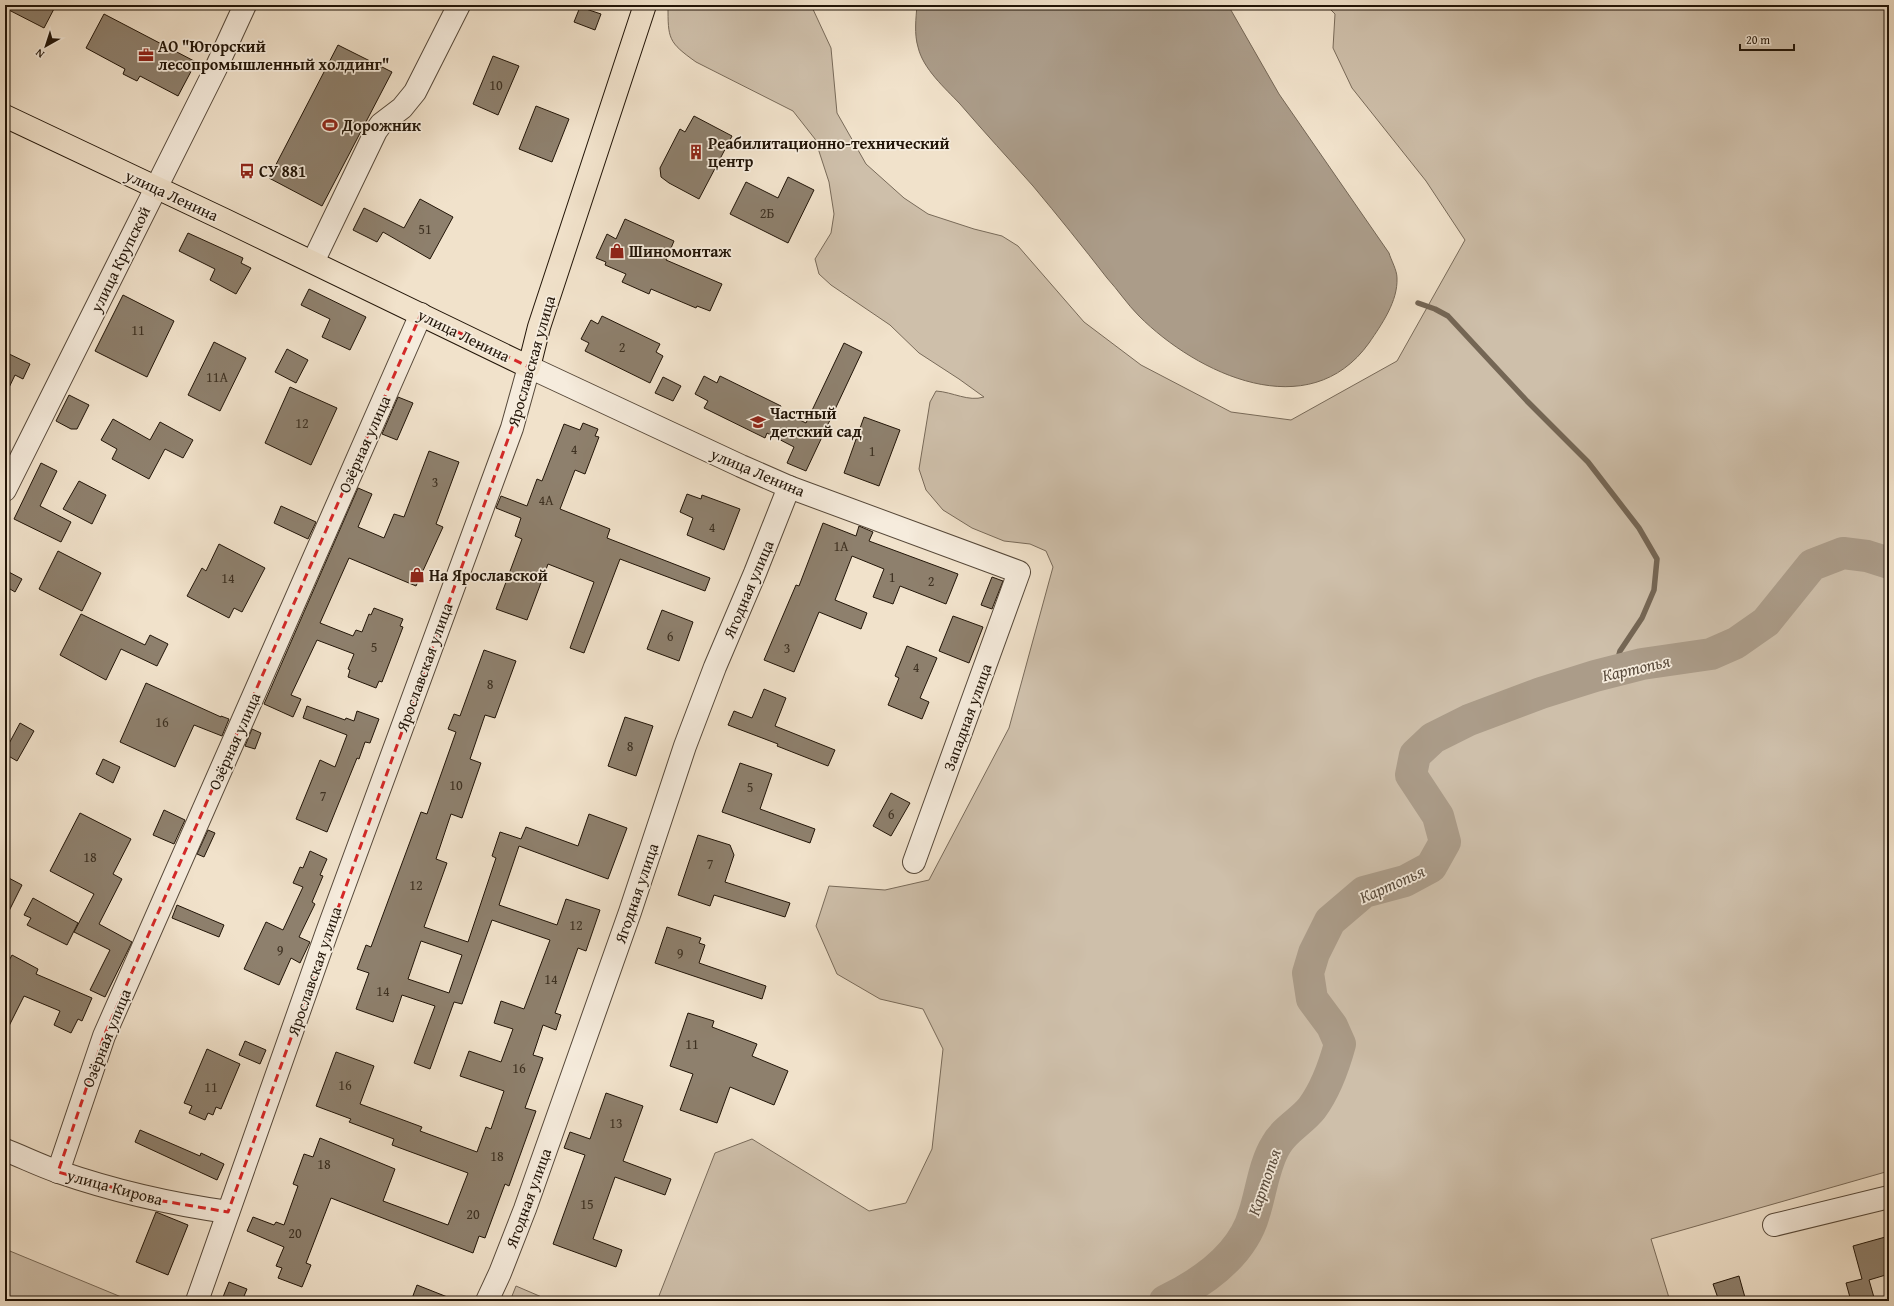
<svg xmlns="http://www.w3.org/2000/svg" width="1894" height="1306" font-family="'Gentium Book Plus',serif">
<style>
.green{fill:#cebfaa;stroke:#786a59}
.water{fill:#ab9c89;stroke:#746655}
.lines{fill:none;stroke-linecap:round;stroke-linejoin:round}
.stream{stroke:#746655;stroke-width:5.5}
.river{stroke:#ab9c89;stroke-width:32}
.building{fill:#8e806d;stroke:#221508;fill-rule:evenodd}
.minor-casing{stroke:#564839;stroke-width:24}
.major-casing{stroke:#221508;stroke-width:24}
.minor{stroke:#f6ecdd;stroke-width:22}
.major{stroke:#f1e2cb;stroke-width:22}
.marked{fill:none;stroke:#d62828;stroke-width:3;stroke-dasharray:8 5;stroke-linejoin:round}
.labels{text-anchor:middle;stroke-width:3.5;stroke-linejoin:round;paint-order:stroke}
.number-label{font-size:14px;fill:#3d3021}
.poi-label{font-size:16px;font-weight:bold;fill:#221508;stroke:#f6ecdd;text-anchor:start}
.street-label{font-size:16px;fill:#221508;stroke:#f6ecdd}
.water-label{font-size:17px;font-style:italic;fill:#594b3c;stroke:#f6ecdd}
</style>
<rect width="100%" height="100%" fill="#f1e2cb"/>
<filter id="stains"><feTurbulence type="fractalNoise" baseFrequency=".005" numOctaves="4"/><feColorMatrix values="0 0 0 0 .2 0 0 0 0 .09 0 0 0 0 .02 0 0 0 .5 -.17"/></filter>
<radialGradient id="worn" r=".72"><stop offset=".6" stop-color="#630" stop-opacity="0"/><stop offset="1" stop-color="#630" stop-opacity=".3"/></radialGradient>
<g class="green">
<path d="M 668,5 L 811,5 L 831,48 L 837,113 L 866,164 L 904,198 L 928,214 L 974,229 L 1002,236 L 1018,246 L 1084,322 L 1141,365 L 1231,412 L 1291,420 L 1397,361 L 1465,240 L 1426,181 L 1352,88 L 1333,48 L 1335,14 L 1326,5 L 1889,5 L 1889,1171 L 1651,1239 L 1670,1301 L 657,1301 L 715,1153 L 752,1139 L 869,1211 L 906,1203 L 932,1149 L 943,1049 L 923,1009 L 880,999 L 837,974 L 816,926 L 829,886 L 885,890 L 929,880 L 1009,728 L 1053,567 L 1046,551 L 1030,544 L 1004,541 L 972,528 L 943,510 L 926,490 L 919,469 L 930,402 L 936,391 C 953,392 968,402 984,397 L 959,379 L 919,353 L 890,325 L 831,285 L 819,274 L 815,259 L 831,233 L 834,214 L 829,182 L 815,139 L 793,111 L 696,62 C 668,42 668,39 668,5 Z"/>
<polygon points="5,1249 131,1301 5,1301"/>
<polygon points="516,1286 551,1301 510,1301"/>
</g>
<path class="water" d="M 917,5 L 1228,5 L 1279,94 L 1389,253 C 1391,260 1397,270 1397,278 C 1398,301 1382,324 1369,343 C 1309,427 1197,374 1139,316 C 1127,304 1118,290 1107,278 C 1083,247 1058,216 1033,186 C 1009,159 984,132 960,104 C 945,88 923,69 918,47 C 914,34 916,18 917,5 Z"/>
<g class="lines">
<polyline class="stream" points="1418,303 1435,309 1448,316 1527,401 1588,462 1639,528 1657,559 1654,590 1642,618 1620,651 1618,658 1622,669"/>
<path class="river" d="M 1165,1301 C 1202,1283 1242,1256 1254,1214 C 1261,1193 1264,1164 1276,1145 C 1284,1130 1302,1121 1312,1108 C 1326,1089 1334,1066 1340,1044 L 1332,1026 L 1312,999 L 1308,973 L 1314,953 L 1330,921 L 1364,892 L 1405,881 L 1431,867 L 1445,842 L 1438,816 L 1411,775 L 1415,755 L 1433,738 L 1469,720 L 1541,693 L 1595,676 L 1642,664 L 1711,654 L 1736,643 L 1766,622 L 1812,565 L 1843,553 L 1867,556 L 1889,563"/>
</g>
<g class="building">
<polygon points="5,5 56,5 44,28 5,8"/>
<polygon points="580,7 601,14 595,30 574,22"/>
<polygon points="104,14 196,62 178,96 140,76 137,81 123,74 125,69 86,48"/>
<polygon points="338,45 392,72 322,206 269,178"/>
<polygon points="493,56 519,66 498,115 473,104"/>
<polygon points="536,106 569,119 552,162 519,149"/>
<polygon points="694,116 732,136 699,199 669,183 661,177 660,168 680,129 685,132"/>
<polygon points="788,177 814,190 788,243 730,214 746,182 778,198"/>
<polygon points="420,199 453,217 430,259 383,232 377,242 353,230 364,208 404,228"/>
<polygon points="625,219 674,241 666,260 722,284 710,311 697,306 696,308 651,289 649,294 622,282 626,274 605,265 606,262 596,258 607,234 616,239"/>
<polygon points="188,233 243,258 241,263 251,268 236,294 210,280 215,269 179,251"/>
<polygon points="309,289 366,317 350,350 322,337 330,319 301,305"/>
<polygon points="123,295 174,321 147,377 95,351"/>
<polygon points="602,316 660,344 656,352 663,356 650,383 585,351 589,343 581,339 591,320 598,324"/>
<polygon points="214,342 246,358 220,411 188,395"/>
<polygon points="844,343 862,352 806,471 787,463 794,447 767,433 765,438 704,408 708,401 695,394 704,376 717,383 720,376 781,406 779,410 806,423"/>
<polygon points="287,349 308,360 296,383 275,372"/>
<polygon points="5,352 30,364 23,379 15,375 5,396"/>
<polygon points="663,377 681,386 673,401 655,393"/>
<polygon points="290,387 337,408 311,465 265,443"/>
<polygon points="69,395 89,405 77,429 71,429 56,421"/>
<polygon points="398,397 413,403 397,440 382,434"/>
<polygon points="864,417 900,430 879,486 844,473"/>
<polygon points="113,419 150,440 160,422 193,440 183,458 165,449 149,479 112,459 117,449 101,440"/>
<polygon points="583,423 598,429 595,436 599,437 585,474 575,470 560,509 610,529 607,538 710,578 705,591 620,559 584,653 570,648 594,582 548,564 527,620 496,609 522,539 515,536 521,518 496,508 501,496 527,506 537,479 542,481 564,424 580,430"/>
<polygon points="429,451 459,462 436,524 443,527 416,586 349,558 320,623 353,636 356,630 362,632 369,614 371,615 374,608 403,619 400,626 403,627 382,682 379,681 376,688 348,677 350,670 348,669 354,654 317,640 291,695 301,699 293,717 264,704 358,488 372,494 358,527 384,538 394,514 404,517"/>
<polygon points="41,463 57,471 40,506 71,522 61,542 14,519"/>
<polygon points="79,481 106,495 92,524 63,509"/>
<polygon points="687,494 701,499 702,495 740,509 724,550 687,535 693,518 680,512"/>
<polygon points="281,506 316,522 308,539 274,523"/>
<polygon points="823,523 856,536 859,526 873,532 869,541 958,574 946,604 900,586 893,604 873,597 884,569 852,556 835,600 867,613 861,629 819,612 794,672 764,660 796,585 799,586"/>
<polygon points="219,544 265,568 242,612 234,608 229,618 187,596 202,568 206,571"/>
<polygon points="58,551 101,573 82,611 39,589"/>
<polygon points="5,570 22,579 15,592 5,586"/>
<polygon points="992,577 1003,581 992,609 981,605"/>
<polygon points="662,610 693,622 679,661 647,649"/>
<polygon points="81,614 145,645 150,635 168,644 157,666 121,649 106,680 60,655"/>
<polygon points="953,616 983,627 969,663 939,651"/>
<polygon points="907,646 937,658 920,698 929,702 922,719 888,705 899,678 895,676"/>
<path d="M 484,650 L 516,661 L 495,718 L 485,715 L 470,759 L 481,763 L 462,818 L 451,814 L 436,859 L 447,863 L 424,927 L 468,942 L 496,858 L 492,856 L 500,832 L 521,839 L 526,827 L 578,846 L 589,814 L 627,828 L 608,879 L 519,846 L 499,905 L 557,925 L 566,899 L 600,910 L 586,951 L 578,948 L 555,1013 L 561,1015 L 556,1030 L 543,1025 L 533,1055 L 543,1058 L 525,1108 L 536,1111 L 509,1186 L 505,1184 L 485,1238 L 479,1236 L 473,1253 L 331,1198 L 306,1263 L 311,1265 L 302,1287 L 278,1278 L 282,1268 L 276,1266 L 284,1247 L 247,1231 L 253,1217 L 274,1225 L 276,1222 L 284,1225 L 298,1186 L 293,1184 L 304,1154 L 313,1157 L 320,1138 L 395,1169 L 383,1201 L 448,1225 L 468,1173 L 392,1145 L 394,1139 L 349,1122 L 351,1119 L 316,1106 L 336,1052 L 374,1066 L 360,1104 L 422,1127 L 420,1131 L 477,1152 L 486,1127 L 491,1129 L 504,1091 L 460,1076 L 469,1051 L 501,1062 L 513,1029 L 494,1023 L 501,1001 L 524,1009 L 550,940 L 492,920 L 462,1004 L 454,1002 L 430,1069 L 414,1063 L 435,1006 L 402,995 L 393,1022 L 356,1009 L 369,973 L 357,969 L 366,945 L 371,947 L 421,812 L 427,814 L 456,732 L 448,729 L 454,714 L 460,716 ZM 421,941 L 462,955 L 449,993 L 408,979 Z"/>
<polygon points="146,683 221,717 221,716 229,719 222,736 194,725 175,767 120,742"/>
<polygon points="764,689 786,698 775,726 835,750 828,766 777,746 778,744 728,725 734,711 752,718"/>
<polygon points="307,706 345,720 346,718 354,721 357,711 379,719 370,743 365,742 359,759 357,758 327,832 296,819 320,760 335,767 347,735 303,718"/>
<polygon points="625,717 653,726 636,776 608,766"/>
<polygon points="20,723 34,731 17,761 5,754 5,751"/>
<polygon points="252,729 261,733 255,749 245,746"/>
<polygon points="103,759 120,767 113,783 96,774"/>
<polygon points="740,763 772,774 760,809 815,829 810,843 722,812"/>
<polygon points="891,793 910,803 891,836 873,826"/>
<polygon points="164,810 185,820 174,844 153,835"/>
<polygon points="80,813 131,839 113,874 122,879 99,924 132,942 105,997 90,990 110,950 74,932 94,894 50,871"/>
<polygon points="208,830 215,833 204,857 197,854"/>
<polygon points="698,835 730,845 734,855 725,882 790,903 785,917 714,895 710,906 678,895"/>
<polygon points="310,851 327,859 320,875 323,876 312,902 315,904 299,937 310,942 300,963 291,958 279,985 244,969 266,922 283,930 303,887 293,883 300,867 303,868"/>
<polygon points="5,876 22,885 5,919"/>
<polygon points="33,898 78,923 67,945 27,925 31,918 24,915"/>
<polygon points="177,905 224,925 219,937 172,918"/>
<polygon points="667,927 701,938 699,943 705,945 699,963 766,986 762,999 655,963"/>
<polygon points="12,955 38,969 36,974 92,998 82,1021 78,1019 71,1033 54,1025 60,1011 24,996 5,1034 5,968"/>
<polygon points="688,1013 714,1021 712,1027 757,1044 752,1056 788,1071 774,1105 730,1087 717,1123 680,1110 693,1074 670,1066"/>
<polygon points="245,1041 266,1050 260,1064 239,1055"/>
<polygon points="207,1049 240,1064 221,1109 216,1107 213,1115 208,1113 205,1120 189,1113 192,1106 184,1103"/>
<polygon points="606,1093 643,1106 623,1161 671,1179 665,1195 615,1177 593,1239 622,1250 616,1267 553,1244 585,1155 564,1148 570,1132 590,1139"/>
<polygon points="140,1130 200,1156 201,1153 224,1164 217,1180 135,1142"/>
<polygon points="156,1212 188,1225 168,1275 136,1262"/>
<polygon points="1889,1236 1889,1274 1869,1280 1875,1301 1851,1301 1846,1283 1862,1279 1853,1246"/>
<polygon points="1739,1276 1746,1301 1719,1301 1713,1284"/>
<polygon points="229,1282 247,1289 242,1301 232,1301 223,1297"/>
<polygon points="417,1285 455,1300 455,1301 411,1301"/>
</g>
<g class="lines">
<g class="minor-casing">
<g id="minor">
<polyline points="313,262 376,131 381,124 402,108 415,92 459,5"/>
<polyline points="5,490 216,68 245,5"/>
<path d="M 5,1150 C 23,1157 41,1166 59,1172 C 114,1191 171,1204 228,1212"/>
<polyline points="58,1172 104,1036 421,314"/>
<polyline points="1774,1225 1889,1197"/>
<polyline points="197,1301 327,932 512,428 529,367 741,466 789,487 1019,572 914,862"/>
<polyline points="487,1301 500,1273 525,1209 630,912 685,746 715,667 755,573 789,487"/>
</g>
</g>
<g class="major-casing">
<polyline id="major" points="5,116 225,220 529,367 539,327 645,5"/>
</g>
<use href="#minor" class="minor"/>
<use href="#major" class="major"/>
</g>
<path class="marked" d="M 421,314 L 529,367 L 512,428 L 228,1212 L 157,1200 L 58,1172 L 104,1036 Z"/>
<defs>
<g id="office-bare" transform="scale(1.2)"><path d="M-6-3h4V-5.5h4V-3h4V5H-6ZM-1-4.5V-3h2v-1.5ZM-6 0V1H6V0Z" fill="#8f2418" stroke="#f6ecdd" stroke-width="2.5" paint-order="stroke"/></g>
<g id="stadium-bare" transform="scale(1.2)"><path d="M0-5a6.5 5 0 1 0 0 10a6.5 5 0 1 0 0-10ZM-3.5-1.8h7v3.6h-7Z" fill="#8f2418" stroke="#f6ecdd" stroke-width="2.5" paint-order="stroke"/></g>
<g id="building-bare" transform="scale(1.2)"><path d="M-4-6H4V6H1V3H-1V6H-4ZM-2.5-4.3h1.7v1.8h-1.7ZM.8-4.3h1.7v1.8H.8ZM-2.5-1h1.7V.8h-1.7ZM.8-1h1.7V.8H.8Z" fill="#8f2418" stroke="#f6ecdd" stroke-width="2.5" paint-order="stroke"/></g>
<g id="bus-bare" transform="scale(1.2)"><path d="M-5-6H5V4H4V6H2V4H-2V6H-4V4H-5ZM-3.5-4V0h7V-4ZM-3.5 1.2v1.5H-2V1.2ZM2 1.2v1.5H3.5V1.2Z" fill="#8f2418" stroke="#f6ecdd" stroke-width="2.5" paint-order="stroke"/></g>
<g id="shop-bare" transform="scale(1.2)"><path d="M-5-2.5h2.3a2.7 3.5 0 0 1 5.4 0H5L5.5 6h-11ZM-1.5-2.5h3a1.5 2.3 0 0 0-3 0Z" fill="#8f2418" stroke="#f6ecdd" stroke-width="2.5" paint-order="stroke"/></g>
<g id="school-bare" transform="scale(1.2)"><path d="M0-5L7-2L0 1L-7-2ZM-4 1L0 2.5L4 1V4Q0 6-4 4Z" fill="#8f2418" stroke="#f6ecdd" stroke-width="2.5" paint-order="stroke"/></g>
</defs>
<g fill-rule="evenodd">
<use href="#office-bare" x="146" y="55"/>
<use href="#stadium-bare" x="330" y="125"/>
<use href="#building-bare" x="696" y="152"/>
<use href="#bus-bare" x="247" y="171"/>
<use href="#shop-bare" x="617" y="251"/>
<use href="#school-bare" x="758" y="422"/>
<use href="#shop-bare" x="417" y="575"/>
</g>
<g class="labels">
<g class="number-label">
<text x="496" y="90">10</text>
<text x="767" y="218">2Б</text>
<text x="425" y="234">51</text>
<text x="138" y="335">11</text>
<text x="622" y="352">2</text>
<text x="217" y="382">11А</text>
<text x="302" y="428">12</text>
<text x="574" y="454">4</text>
<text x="872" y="456">1</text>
<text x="435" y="487">3</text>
<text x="546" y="505">4А</text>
<text x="712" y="532">4</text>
<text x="841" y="551">1А</text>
<text x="892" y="582">1</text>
<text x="228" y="583">14</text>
<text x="931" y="586">2</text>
<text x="670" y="641">6</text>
<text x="374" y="652">5</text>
<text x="787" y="653">3</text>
<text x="916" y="672">4</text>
<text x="490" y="689">8</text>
<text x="162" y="727">16</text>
<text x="630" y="751">8</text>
<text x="456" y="790">10</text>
<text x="750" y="792">5</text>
<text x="323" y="801">7</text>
<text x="891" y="819">6</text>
<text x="90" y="862">18</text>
<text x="710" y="869">7</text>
<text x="416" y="890">12</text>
<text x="576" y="930">12</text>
<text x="280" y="955">9</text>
<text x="680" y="958">9</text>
<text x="551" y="984">14</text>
<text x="383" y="996">14</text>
<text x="692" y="1049">11</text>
<text x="519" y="1073">16</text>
<text x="345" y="1090">16</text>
<text x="211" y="1092">11</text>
<text x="616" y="1128">13</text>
<text x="497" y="1161">18</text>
<text x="324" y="1169">18</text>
<text x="587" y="1209">15</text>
<text x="473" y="1219">20</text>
<text x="295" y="1238">20</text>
</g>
<g class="poi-label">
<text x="158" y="52">АО "Югорский<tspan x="158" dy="18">лесопромышленный холдинг"</tspan></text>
<text x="342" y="131">Дорожник</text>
<text x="708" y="149">Реабилитационно-технический<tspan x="708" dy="18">центр</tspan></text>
<text x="259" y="177">СУ 881</text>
<text x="629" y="257">Шиномонтаж</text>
<text x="770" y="419">Частный<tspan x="770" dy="18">детский сад</tspan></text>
<text x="429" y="581">На Ярославской</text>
</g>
<g class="street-label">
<text transform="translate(172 195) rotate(25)" y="6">улица Ленина</text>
<text transform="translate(120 259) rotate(-64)" y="6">улица Крупской</text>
<text transform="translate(464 335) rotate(26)" y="6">улица Ленина</text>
<text transform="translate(531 361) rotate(-74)" y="6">Ярославская улица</text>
<text transform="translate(364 444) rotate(-66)" y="6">Озёрная улица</text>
<text transform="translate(758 472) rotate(23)" y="6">улица Ленина</text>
<text transform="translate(748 589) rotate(-67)" y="6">Ягодная улица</text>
<text transform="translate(424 667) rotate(-70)" y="6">Ярославская улица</text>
<text transform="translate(967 717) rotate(-70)" y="6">Западная улица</text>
<text transform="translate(234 741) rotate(-66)" y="6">Озёрная улица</text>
<text transform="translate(636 893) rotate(-71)" y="6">Ягодная улица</text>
<text transform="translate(314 971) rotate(-71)" y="6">Ярославская улица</text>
<text transform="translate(106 1038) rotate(-68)" y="6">Озёрная улица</text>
<text transform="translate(115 1187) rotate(15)" y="6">улица Кирова</text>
<text transform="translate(528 1198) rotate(-70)" y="6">Ягодная улица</text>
</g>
<g class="water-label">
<text transform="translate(1636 668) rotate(-13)" y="6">Картопья</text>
<text transform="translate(1392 884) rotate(-24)" y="6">Картопья</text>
<text transform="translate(1264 1182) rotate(-71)" y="6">Картопья</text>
</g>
</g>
<rect width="1894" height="1306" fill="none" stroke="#f1e2cb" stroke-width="20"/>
<rect x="6" y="6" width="1882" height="1294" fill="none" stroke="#221508" stroke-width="2"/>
<rect x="10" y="10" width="1874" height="1286" fill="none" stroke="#221508"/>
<g transform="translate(46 46) rotate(219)" stroke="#f6ecdd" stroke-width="3" paint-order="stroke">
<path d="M0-3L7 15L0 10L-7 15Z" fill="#221508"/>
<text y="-6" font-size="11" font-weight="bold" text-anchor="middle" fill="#221508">N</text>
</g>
<path d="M1740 44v6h54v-6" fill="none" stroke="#221508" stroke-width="2"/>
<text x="1746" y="44" font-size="12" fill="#221508" stroke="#f6ecdd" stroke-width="3" paint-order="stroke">20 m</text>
<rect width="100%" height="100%" filter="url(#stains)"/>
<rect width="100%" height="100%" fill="url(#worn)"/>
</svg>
